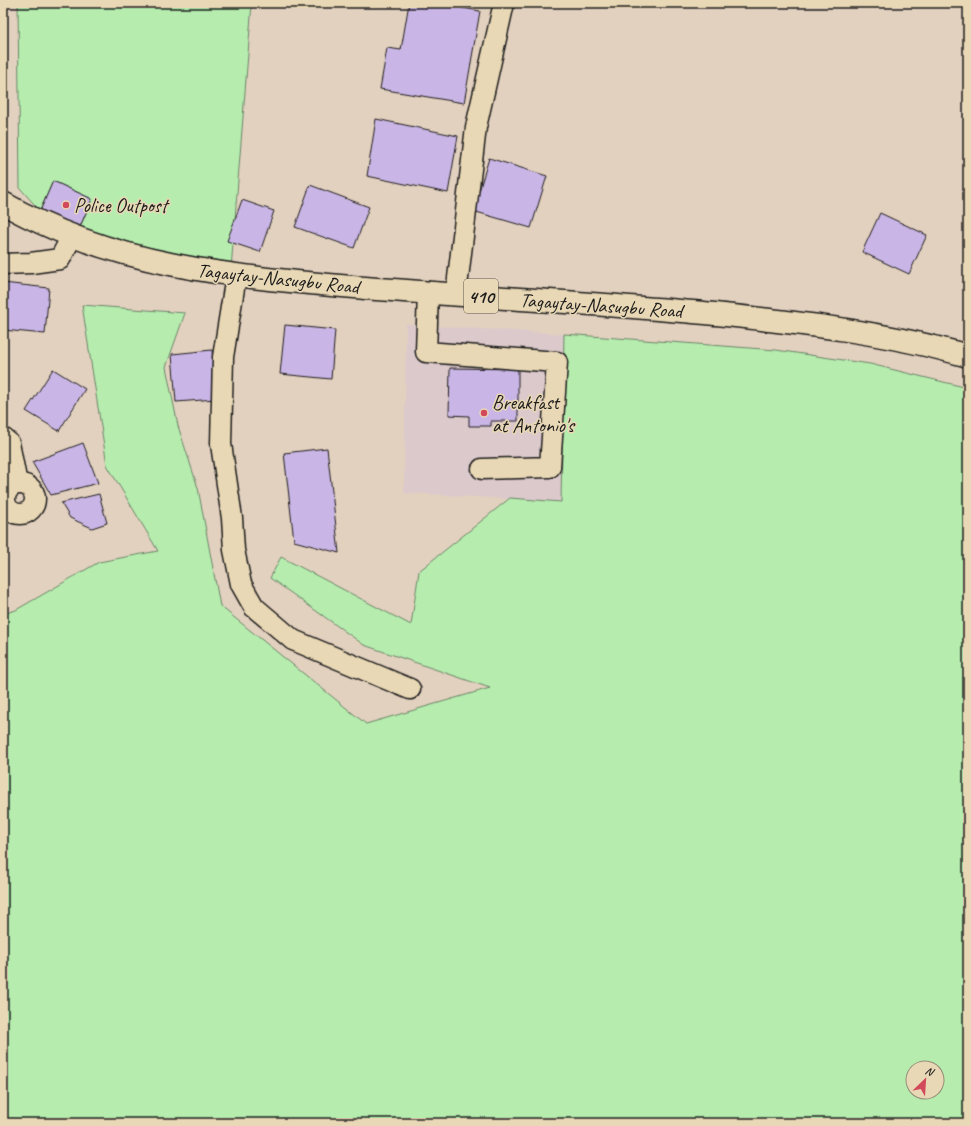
<svg xmlns="http://www.w3.org/2000/svg" width="971" height="1126" font-family="Caveat,sans-serif">
<style>
.built{fill:#dcc9cb}
.green{fill:#b6edaf;stroke:#698466;fill-rule:evenodd}
.building{fill:#cab6e6;stroke:#1c1c1c}
.lines{fill:none;stroke-linecap:round;stroke-linejoin:round}
.minor-casing{stroke:#1c1c1c;stroke-width:23}
.major-casing{stroke:#1c1c1c;stroke-width:25}
.minor{stroke:#e9d8b5;stroke-width:20}
.major{stroke:#e9d8b5;stroke-width:22}
.poi-dot{fill:#d1495b;stroke:#e9d8b5;stroke-width:1.5}
.labels{text-anchor:middle;stroke-width:3;stroke-linejoin:round;paint-order:stroke}
.shield{fill:#e9d8b5;stroke:#5a544a;stroke-width:1}
.shield-label{font-size:19px;font-weight:bold;fill:#1c1c1c}
.poi-label{font-size:20px;fill:#1c1c1c;stroke:#e9d8b5;text-anchor:start}
.street-label{font-size:20px;fill:#1c1c1c;stroke:#e9d8b5}
</style>
<rect width="100%" height="100%" fill="#e3d1bf"/>
<filter id="ink" filterUnits="userSpaceOnUse"><feTurbulence type="fractalNoise" baseFrequency=".025" numOctaves="2"/><feDisplacementMap in="SourceGraphic" scale="8" xChannelSelector="R" yChannelSelector="G"/><feConvolveMatrix kernelMatrix="1 2 1 2 8 2 1 2 1" color-interpolation-filters="sRGB"/></filter>
<g filter="url(#ink)">
<polygon class="built" points="406,324 564,334 561,502 404,493"/>
<g class="green">
<polygon points="18,3 252,3 231,269 79,229 92,199 53,181 40,211 20,188"/>
<path d="M 82,305 L 185,313 L 166,367 L 178,426 L 198,488 L 220,606 L 366,724 L 490,688 L 364,645 L 270,578 L 281,557 L 411,625 L 419,571 L 510,498 L 561,502 L 564,334 L 776,350 L 870,364 L 968,388 L 968,1123 L 3,1123 L 3,614 L 16,610 L 99,562 L 158,551 L 107,465 ZM 913,1068 L 937,1068 L 937,1092 L 913,1092 Z"/>
</g>
<g class="building">
<polygon points="409,3 434,3 480,11 464,103 380,89 387,48 401,50"/>
<polygon points="376,119 458,136 448,193 367,176"/>
<polygon points="489,158 547,176 531,228 473,211"/>
<polygon points="53,181 92,199 79,229 40,211"/>
<polygon points="310,185 369,207 354,248 295,227"/>
<polygon points="242,200 274,211 260,252 227,241"/>
<polygon points="880,213 927,235 909,274 862,252"/>
<polygon points="3,283 49,288 45,334 3,330"/>
<polygon points="285,325 335,330 331,379 280,374"/>
<polygon points="212,350 216,399 176,402 172,354"/>
<polygon points="450,368 518,369 518,421 491,421 491,426 469,426 469,416 449,415"/>
<polygon points="53,369 85,389 59,431 26,411"/>
<polygon points="83,443 98,483 51,495 32,462"/>
<polygon points="327,448 339,553 294,541 284,453"/>
<polygon points="99,494 107,523 92,528 70,518 61,503"/>
</g>
<g class="lines">
<g class="minor-casing">
<g id="minor">
<polyline points="3,264 31,263 60,259 72,236"/>
<polyline points="236,276 223,357 221,444 232,518 234,550 241,584 254,607 293,640 410,689"/>
<polyline points="428,293 426,352 557,362 550,467 482,469"/>
<polyline points="456,295 476,127 504,3"/>
<polyline points="3,438 9,443 17,484"/>
<circle cx="20" cy="499" r="15"/>
</g>
</g>
<g class="major-casing">
<path id="major" d="M 3,203 C 116,268 238,277 365,288 C 482,297 598,303 715,314 C 800,323 886,332 968,356"/>
</g>
<use href="#minor" class="minor"/>
<use href="#major" class="major"/>
</g>
</g>
<g class="poi-dot">
<circle cx="66" cy="205" r="4"/>
<circle cx="484" cy="413" r="4"/>
</g>
<g class="labels">
<rect class="shield" x="464" y="279" width="34" height="34" rx="3"/>
<g class="shield-label">
<text x="481" y="303">410</text>
</g>
<g class="poi-label">
<text x="74" y="212">Police Outpost</text>
<text x="492" y="409">Breakfast<tspan x="492" dy="23">at Antonio's</tspan></text>
</g>
<g class="street-label">
<text transform="translate(278 278) rotate(6)" y="7">Tagaytay-Nasugbu Road</text>
<text transform="translate(601 305) rotate(4)" y="7">Tagaytay-Nasugbu Road</text>
</g>
</g>
<rect width="971" height="1126" fill="none" stroke="#e9d8b5" stroke-width="16"/>
<rect x="8" y="8" width="955" height="1110" fill="none" stroke="#1c1c1c" stroke-width="1.5" filter="url(#ink)"/>
<g transform="translate(925 1080) rotate(25)"><circle r="19" fill="#e9d8b5" stroke="#978d78"/>
<path d="M0-3L7 15L0 10L-7 15Z" fill="#d1495b"/>
<text y="-6" font-size="11" font-weight="bold" text-anchor="middle" fill="#1c1c1c">N</text>
</g>
</svg>
